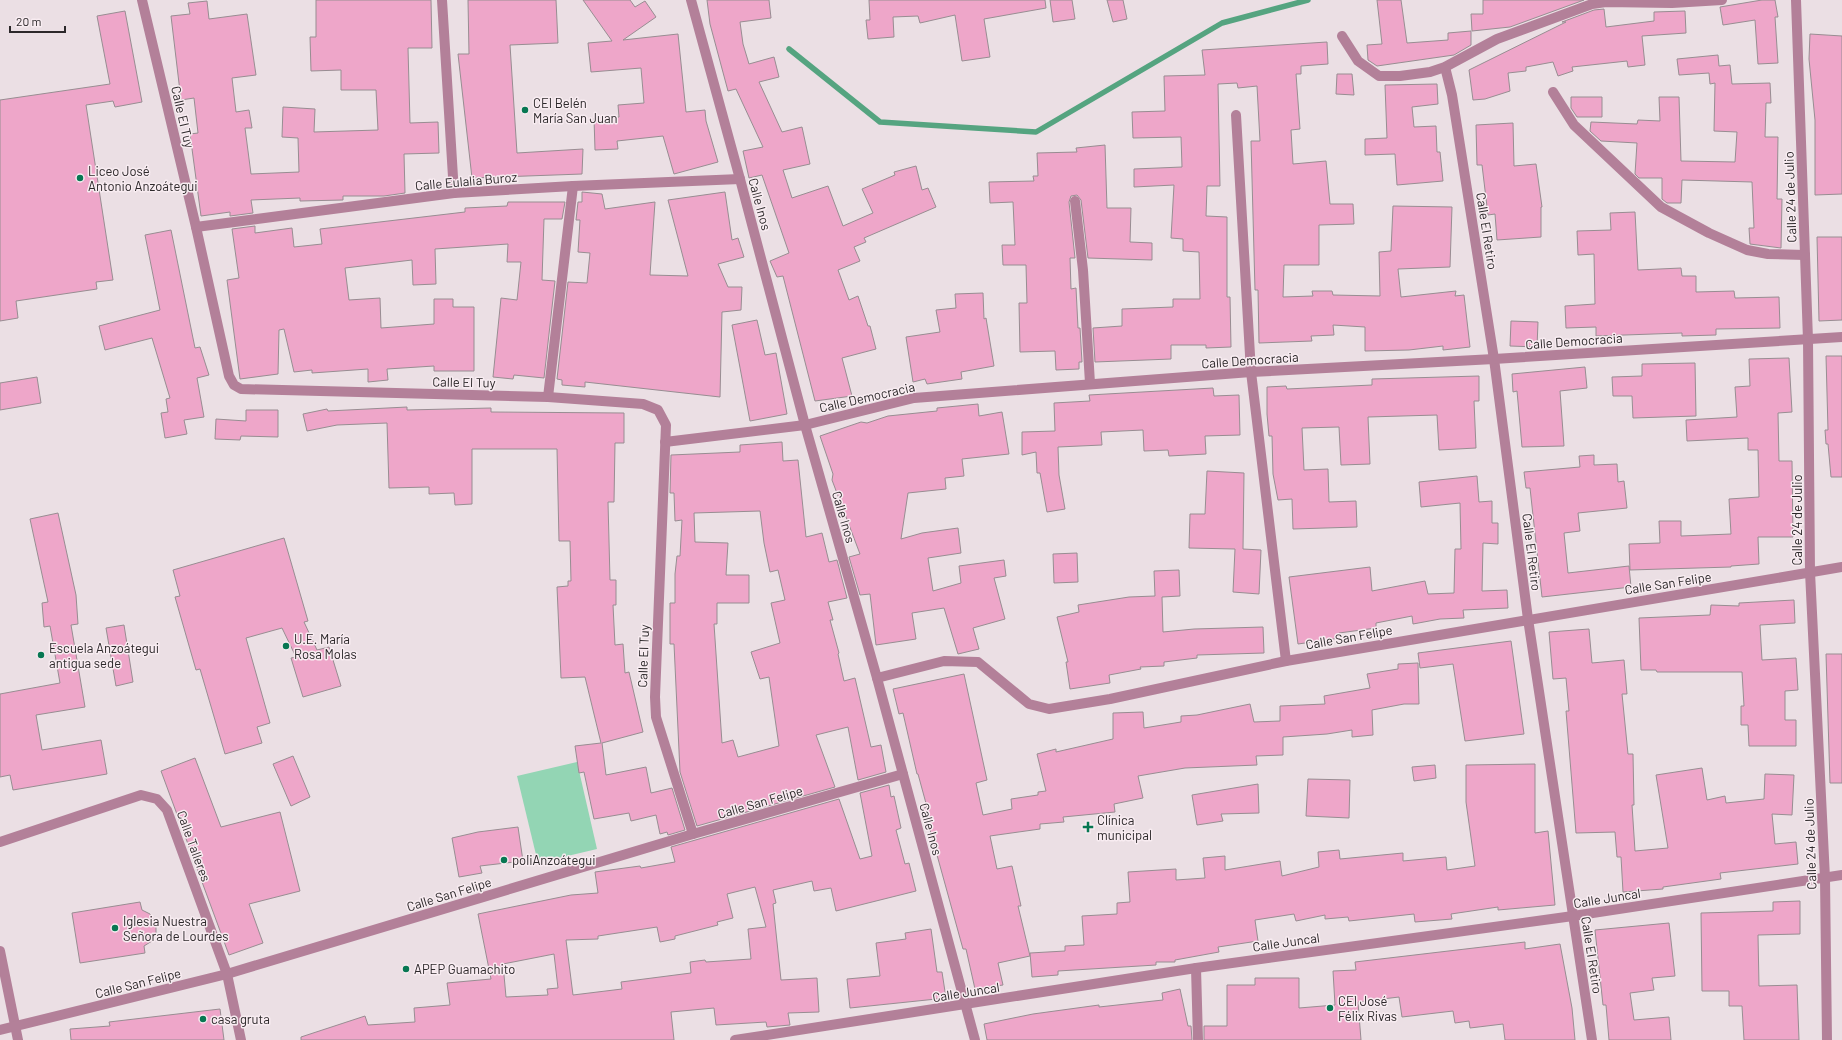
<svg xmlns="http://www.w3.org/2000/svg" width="1842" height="1040" font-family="Barlow,sans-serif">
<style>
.green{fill:#93d5b4}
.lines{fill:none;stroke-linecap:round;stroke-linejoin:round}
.stream{stroke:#55a480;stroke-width:5.5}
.building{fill:#eea6c9;stroke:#988d92;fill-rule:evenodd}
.minor{stroke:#b38099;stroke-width:10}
.poi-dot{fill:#077752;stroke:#f8ecf1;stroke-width:1.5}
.labels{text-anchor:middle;stroke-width:3;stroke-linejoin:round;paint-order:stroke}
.poi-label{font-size:13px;fill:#2c282a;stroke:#f8ecf1;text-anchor:start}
.street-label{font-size:13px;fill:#2c282a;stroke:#f8ecf1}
</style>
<rect width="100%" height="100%" fill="#ebdfe4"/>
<polygon class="green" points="577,762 597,849 538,863 517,776"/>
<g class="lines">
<polyline class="stream" points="789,49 880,122 1036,132 1222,23 1308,0"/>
</g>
<g class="building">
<polygon points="316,0 431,0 432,48 408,48 410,123 438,122 439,153 404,154 405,193 384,196 343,196 343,200 300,201 300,198 251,200 253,213 230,216 230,212 201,216 190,134 198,133 194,98 181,100 171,16 190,14 188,3 207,1 209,19 247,14 256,75 232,78 236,112 249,110 252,128 245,128 251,174 299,172 298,138 282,137 283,107 315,109 314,132 378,130 376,90 341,90 341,70 311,71 310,37 316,37"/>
<polygon points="468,0 556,0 558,43 510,45 517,153 583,149 582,174 472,178 458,54 469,54"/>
<polygon points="583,0 630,0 635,7 645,1 656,17 623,40 678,34 686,112 705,110 706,121 718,162 674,174 663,136 617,141 618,149 595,150 594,118 619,117 618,105 644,103 641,68 591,72 588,43 612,41"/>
<polygon points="707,0 769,0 771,18 740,22 743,44 749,64 774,57 779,77 759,82 782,132 802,127 810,164 783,170 792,198 828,186 843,226 873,213 862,189 895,175 894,172 916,166 922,190 928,188 936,207 864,238 866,242 854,247 860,261 838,270 849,300 858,296 868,326 870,326 876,349 842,358 852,396 815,401 783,276 777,277 770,261 789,253 762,175 749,178 743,151 763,147 736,89 728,91 710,24"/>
<polygon points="869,0 1045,0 1046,8 984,19 990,57 962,61 955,15 920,23 918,16 893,17 894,37 868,39 866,20 870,20"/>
<polygon points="1050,0 1072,0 1075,19 1053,22"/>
<polygon points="1107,0 1123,0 1127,19 1113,22"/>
<polygon points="1377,0 1401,0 1407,43 1448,40 1448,33 1471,31 1471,45 1454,55 1377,66 1368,60 1367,45 1382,44"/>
<polygon points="1483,0 1584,0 1510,27 1472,31 1471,14 1483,14"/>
<polygon points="1762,0 1775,0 1778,17 1775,17 1778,63 1758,64 1755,20 1723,25 1720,7"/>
<polygon points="1604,9 1606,27 1654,21 1654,12 1685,11 1686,33 1642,36 1645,65 1628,67 1627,61 1572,67 1573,71 1558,76 1553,62 1526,67 1526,71 1508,73 1510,91 1485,99 1473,100 1469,70 1566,22 1562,22 1594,10"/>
<polygon points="125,11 142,102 115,107 113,101 86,105 113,280 96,282 97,289 16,301 18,318 0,321 0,100 110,84 97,16"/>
<polygon points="1810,34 1842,36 1842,194 1815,195 1815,120 1809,59"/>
<polygon points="1327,42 1328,64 1301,66 1301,74 1296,74 1300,129 1291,130 1293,164 1326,161 1330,204 1353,204 1354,224 1319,225 1319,265 1284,265 1283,297 1313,296 1312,291 1332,291 1333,295 1380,296 1379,252 1391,251 1393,206 1452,207 1450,267 1398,269 1401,297 1456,291 1455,296 1464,295 1470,347 1443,350 1443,346 1409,350 1365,351 1365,327 1333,325 1334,335 1311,336 1312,341 1259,343 1258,290 1255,290 1251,141 1260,141 1257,86 1238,88 1237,83 1218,84 1220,186 1207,186 1206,216 1227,217 1227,297 1230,297 1231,347 1206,348 1206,345 1171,345 1171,359 1095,362 1093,328 1122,326 1122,309 1173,307 1173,299 1200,299 1199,252 1183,251 1183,239 1171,238 1174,185 1134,187 1134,169 1182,167 1181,137 1133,138 1132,112 1165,111 1164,76 1205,75 1202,50"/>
<polygon points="1718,55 1719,66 1730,65 1732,84 1770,83 1771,103 1766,103 1765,137 1778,137 1777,199 1782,199 1781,248 1750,244 1749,228 1754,228 1752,182 1682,180 1681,203 1667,203 1662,199 1662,178 1639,178 1635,174 1637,143 1601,141 1590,131 1591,122 1637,124 1638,120 1660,121 1659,97 1679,97 1681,161 1735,162 1737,132 1714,131 1715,83 1710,84 1709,73 1679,75 1677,59"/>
<polygon points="1337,74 1352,74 1354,95 1336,94"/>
<polygon points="1437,84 1438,104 1412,107 1414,127 1436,126 1437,152 1440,152 1443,181 1397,185 1395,154 1365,155 1365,139 1387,138 1385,85"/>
<polygon points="1571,97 1602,97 1602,117 1577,117 1571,108"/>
<polygon points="1513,123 1514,166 1536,164 1542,207 1541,207 1541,237 1497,240 1495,214 1488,215 1482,165 1477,165 1476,125"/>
<polygon points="1105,145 1107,208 1131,208 1130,242 1152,243 1152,260 1088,258 1081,200 1077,195 1071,196 1069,202 1075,258 1070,258 1071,289 1076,288 1078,328 1080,328 1082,362 1079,362 1079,369 1056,370 1055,351 1020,352 1019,303 1027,303 1026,265 1003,265 1002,245 1015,245 1013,202 990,203 989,182 1034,181 1033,176 1038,176 1037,153 1077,152 1076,148"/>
<polygon points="582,192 602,194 605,209 655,202 650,275 688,276 668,200 725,192 732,240 738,238 744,257 718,264 728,287 742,287 741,310 722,312 720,397 585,382 585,387 562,385 562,380 557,379 568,282 587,283 590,253 578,252 580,220 576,220 578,202 582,202"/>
<polygon points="508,202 565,202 562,219 544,219 542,280 555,281 544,378 514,375 513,379 493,377 501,298 517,300 521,262 507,262 508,244 435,249 436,284 413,285 412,260 345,268 349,300 380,298 381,328 434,324 434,299 453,299 453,307 474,307 474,371 434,371 434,366 387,369 388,380 368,382 368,369 312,373 312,370 294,372 284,329 279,330 278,374 240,379 227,280 239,278 232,229 255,226 255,233 292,228 294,247 322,244 320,229 465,212 465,208 507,206"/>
<polygon points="1635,212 1638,270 1681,268 1682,276 1696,276 1696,292 1734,291 1735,298 1779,297 1780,328 1716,329 1716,335 1682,336 1682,333 1596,336 1596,327 1566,328 1565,306 1595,304 1594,254 1578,255 1577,231 1611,230 1610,213"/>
<polygon points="171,230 195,348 200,347 209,375 197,378 204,417 184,420 187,434 165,438 161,413 168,412 166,399 170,398 152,338 105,350 99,326 160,310 145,235"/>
<polygon points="1817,237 1842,237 1842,320 1819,321"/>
<polygon points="983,293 984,319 986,318 994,366 961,372 962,379 927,384 925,379 913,382 906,337 940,332 936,310 956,308 955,294"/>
<polygon points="757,320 765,355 776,353 787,414 750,421 732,325"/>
<polygon points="1511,321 1538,322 1537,347 1510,346"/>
<polygon points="1826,356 1842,356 1842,477 1831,477 1828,444 1826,444 1825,430 1828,430"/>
<polygon points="1789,358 1792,412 1778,413 1779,461 1792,461 1793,537 1758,537 1759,564 1731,566 1731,567 1630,570 1629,544 1660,543 1659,521 1681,521 1681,536 1731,534 1729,499 1759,497 1758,450 1748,450 1748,438 1687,441 1686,420 1737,417 1735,387 1750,386 1749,359"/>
<polygon points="1695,363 1696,416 1633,418 1632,396 1613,396 1612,377 1642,376 1642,364"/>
<polygon points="1585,367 1587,388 1560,391 1564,446 1522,447 1517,391 1513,392 1512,374"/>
<polygon points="1479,376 1479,401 1474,401 1476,448 1439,450 1437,415 1368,417 1370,464 1341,465 1339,427 1302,428 1304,470 1328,469 1329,502 1356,501 1357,527 1293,529 1292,499 1278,500 1273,474 1272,436 1269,436 1267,414 1267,387 1286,386 1287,389 1372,385 1372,379"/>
<polygon points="37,377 41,403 0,410 0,383"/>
<polygon points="1213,388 1214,396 1239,395 1240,435 1205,436 1206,454 1169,456 1168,450 1144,451 1143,430 1101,432 1102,445 1058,447 1059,475 1065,509 1047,512 1040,473 1037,473 1036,452 1022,455 1022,432 1055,431 1054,403 1090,401 1089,395"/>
<polygon points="978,404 979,416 1002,412 1009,454 962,459 964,476 945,478 946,489 908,493 901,539 922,533 958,528 961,553 928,558 933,591 961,583 959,566 1004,560 1006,576 994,578 1005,619 973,628 979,649 958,654 944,608 912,613 916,639 876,645 870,594 860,595 849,557 860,554 832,480 833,474 820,436 861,422 867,423 888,416 937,411 937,408"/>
<polygon points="407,407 407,410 491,408 491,412 624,413 624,443 615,443 614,502 608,502 610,580 616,580 616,605 613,605 615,645 623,644 625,673 629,672 643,732 602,743 606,775 646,767 651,793 672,788 685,830 668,835 667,832 660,834 656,815 631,821 629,813 594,819 584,772 579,773 575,746 601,743 585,677 561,678 557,587 568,586 568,581 571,581 570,541 559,541 557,449 472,449 472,504 455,505 454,493 429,494 429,487 389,488 387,423 337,425 307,431 303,414 327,409 328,411"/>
<polygon points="246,410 278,410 278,437 241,436 240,440 215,439 216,419 246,421"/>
<path d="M 782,442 L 783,461 L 798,460 L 806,537 L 822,533 L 829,562 L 837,560 L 847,598 L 828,602 L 833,620 L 830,620 L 839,653 L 838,654 L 844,681 L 855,678 L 871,747 L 881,745 L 886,772 L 858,780 L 848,727 L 816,735 L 835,787 L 697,826 L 680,772 L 674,644 L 670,644 L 670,603 L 675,603 L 675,574 L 677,556 L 680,556 L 682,520 L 675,521 L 674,493 L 670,493 L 671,455 L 740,452 L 740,445 ZM 760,511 L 764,543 L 770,572 L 778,570 L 785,600 L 771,603 L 780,643 L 751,652 L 760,679 L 769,677 L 779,746 L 738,757 L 733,740 L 722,743 L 714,624 L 717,624 L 717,603 L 749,603 L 749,575 L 726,575 L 728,543 L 695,542 L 694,513 Z"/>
<polygon points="1594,455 1594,465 1617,464 1618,482 1624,481 1627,508 1578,513 1580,531 1564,533 1568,573 1629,566 1631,587 1542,597 1530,488 1526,488 1524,472 1580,467 1579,456"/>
<polygon points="1207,471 1244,473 1243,549 1261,550 1259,594 1233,592 1235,549 1189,548 1190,514 1205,514"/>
<polygon points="1477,476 1479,502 1492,501 1492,523 1498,523 1498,544 1483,543 1482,591 1507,590 1508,608 1463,610 1464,618 1440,619 1413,624 1412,616 1376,623 1376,628 1339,633 1340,638 1298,644 1289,577 1370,567 1372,591 1425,581 1428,594 1454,593 1455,549 1461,549 1460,503 1421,507 1419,482"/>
<polygon points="58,513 76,595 78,624 71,625 85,707 36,715 42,750 101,740 107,774 13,790 10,775 0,777 0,694 60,683 50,626 44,627 42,603 48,602 30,519"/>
<polygon points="284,538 308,621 304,622 317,650 329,647 341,686 303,697 291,658 296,657 282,628 246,638 270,723 257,727 262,743 225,754 200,669 196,670 175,597 180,596 173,570"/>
<polygon points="1077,553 1078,582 1054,583 1053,554"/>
<polygon points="1179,570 1180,596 1162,597 1163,632 1194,629 1263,627 1264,653 1197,655 1197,658 1164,662 1164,666 1140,667 1141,669 1109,675 1110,683 1070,689 1066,662 1068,662 1057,617 1079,612 1078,605 1129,597 1155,596 1154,571"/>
<polygon points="1794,600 1795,623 1760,625 1762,660 1796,658 1798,690 1785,691 1785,720 1796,720 1796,746 1749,746 1748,725 1741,725 1741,706 1744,706 1742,672 1657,672 1656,670 1641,670 1639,618 1710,615 1711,605 1739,606 1739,603"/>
<polygon points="124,625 133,682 116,686 106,628"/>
<polygon points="1589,629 1592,663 1624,660 1627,694 1622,694 1628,754 1633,754 1634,805 1632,805 1635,851 1668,848 1656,775 1702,768 1707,800 1725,796 1726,803 1764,799 1765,774 1794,775 1792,815 1772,814 1775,844 1796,842 1798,864 1720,873 1721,879 1663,887 1663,889 1623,892 1621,857 1617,857 1615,832 1576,833 1566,711 1569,711 1566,678 1553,679 1549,632"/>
<polygon points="1511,641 1524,734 1465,741 1453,664 1420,668 1418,653"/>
<polygon points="1826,654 1842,654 1842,783 1830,783"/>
<polygon points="1418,663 1419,704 1404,704 1372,710 1373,735 1352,737 1352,730 1327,734 1283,737 1283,755 1256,756 1257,765 1185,768 1138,776 1143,798 1114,804 1115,812 1063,817 1064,822 1040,824 1040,829 990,836 997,869 1012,866 1021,906 1018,906 1030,956 998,963 1003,985 975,989 966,949 963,949 924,808 927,807 918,774 917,774 903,713 899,714 893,689 964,674 987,780 976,783 983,815 1012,809 1011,799 1038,795 1038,792 1046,791 1037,754 1056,749 1056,752 1113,739 1113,713 1143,712 1144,728 1181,722 1181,716 1197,715 1250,704 1254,722 1280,721 1280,706 1325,704 1324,696 1370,688 1367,674 1398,669 1398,664"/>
<polygon points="293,756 310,797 291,806 273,764"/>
<polygon points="195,758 221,827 280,812 300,891 249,904 263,943 229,955 161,771"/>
<polygon points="1535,764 1535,833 1548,831 1555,905 1498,910 1498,907 1451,914 1452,919 1415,922 1414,914 1349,921 1348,917 1325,919 1325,915 1296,921 1294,914 1255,920 1258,941 1218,947 1219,952 1175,960 1175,962 1156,962 1156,965 1058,971 1058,975 1032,977 1030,953 1065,951 1065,946 1084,945 1082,916 1117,914 1117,903 1130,902 1128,872 1176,869 1176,880 1205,878 1203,858 1225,856 1225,870 1280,861 1282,876 1319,867 1318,852 1339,850 1340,859 1403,853 1403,861 1446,857 1447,870 1475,866 1466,802 1466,765"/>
<polygon points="1435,765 1436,778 1414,781 1412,767"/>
<polygon points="1308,779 1350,780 1349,818 1306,816"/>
<polygon points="1258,784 1259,813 1221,814 1223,821 1197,825 1192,795"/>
<path d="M 889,785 L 891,797 L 894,796 L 901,828 L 896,830 L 905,864 L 909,863 L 916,891 L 836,911 L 831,888 L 814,891 L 812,881 L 773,890 L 776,903 L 773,904 L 781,980 L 817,978 L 819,1012 L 788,1013 L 790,1025 L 767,1027 L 766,1022 L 716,1025 L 714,1008 L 671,1012 L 674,1040 L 301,1040 L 301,1037 L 365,1016 L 368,1025 L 415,1022 L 414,1008 L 450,1005 L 447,983 L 491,979 L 478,914 L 571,895 L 598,893 L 595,872 L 640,866 L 641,868 L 675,862 L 671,847 L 839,799 L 860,859 L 872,856 L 860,793 ZM 755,887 L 766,927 L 748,929 L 751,959 L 706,962 L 705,960 L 690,962 L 691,973 L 621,982 L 622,989 L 573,995 L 566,940 L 598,939 L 598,936 L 657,927 L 660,942 L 675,939 L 675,936 L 718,925 L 717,922 L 733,918 L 727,894 ZM 554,954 L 558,988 L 547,989 L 548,995 L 506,997 L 503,964 Z"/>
<polygon points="518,827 523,861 480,866 482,873 459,877 452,838 478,832"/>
<polygon points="1800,901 1800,934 1758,935 1759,986 1797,985 1799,1040 1744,1040 1742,1006 1729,1006 1729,991 1702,991 1701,913 1773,911 1773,902"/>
<polygon points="140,902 142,910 150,914 156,923 156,933 152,941 144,946 145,953 80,963 72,913"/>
<polygon points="1669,923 1675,976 1652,978 1654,990 1630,993 1634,1020 1669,1017 1671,1040 1609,1040 1606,1005 1603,1005 1595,930"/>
<polygon points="931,929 937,972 942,972 946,998 850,1008 847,979 880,976 876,943 906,939 905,933"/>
<polygon points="1525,942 1525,949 1560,944 1572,1008 1575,1040 1505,1040 1503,1024 1470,1028 1469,1021 1455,1023 1453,1011 1402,1017 1399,997 1358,1002 1361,1040 1204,1040 1204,1026 1227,1026 1227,985 1255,985 1255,978 1299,978 1299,1008 1335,1005 1333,971 1356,970 1355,962"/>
<polygon points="1180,989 1188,1026 1191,1026 1192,1040 987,1040 984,1024 1033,1014 1099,1005 1099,1007 1163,1000 1162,993"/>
<polygon points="220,1009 224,1040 71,1040 70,1029 110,1026 109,1022"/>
</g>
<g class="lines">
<g class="minor">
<polyline points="142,0 196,227 229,376 234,385 241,389 548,397 643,404 658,410 666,425 655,697 656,717 693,834"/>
<polyline points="442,0 454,193"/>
<polyline points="691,0 740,179 805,425 877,678 975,1040"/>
<polyline points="1796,0 1808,340 1810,572 1825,878 1827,1040"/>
<polyline points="1342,36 1358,61 1379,76 1400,76 1430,72 1445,67 1497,39 1592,4 1606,2 1672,3 1722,0"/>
<polyline points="1445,67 1452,95 1494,359 1528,619 1592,1040"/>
<polyline points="1553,92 1574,125 1661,207 1709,233 1747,250 1768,254 1805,255"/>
<polyline points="1236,115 1251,372 1286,661"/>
<polyline points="1075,201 1083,270 1090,383"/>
<polyline points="196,227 454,193 573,186 740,179"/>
<polyline points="548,397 573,186"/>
<polyline points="665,442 805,425 914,398 1251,372 1494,359 1842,337"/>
<polyline points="877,678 944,661 978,662 1029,704 1049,709 1110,699 1286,661 1842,567"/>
<polyline points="0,842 141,795 157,799 167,810 227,974 241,1040"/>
<polyline points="0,951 18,1040"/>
<polyline points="1196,968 1198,1040"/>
<polyline points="0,1030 227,974 693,834 903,774"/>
<polyline points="735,1040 1196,968 1573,916 1842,875"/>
</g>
</g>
<g class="poi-dot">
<circle cx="525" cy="110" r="4"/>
<circle cx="80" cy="178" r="4"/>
<circle cx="286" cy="646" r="4"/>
<circle cx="41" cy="655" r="4"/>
<path d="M1086 821h4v4h4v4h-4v4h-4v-4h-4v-4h4z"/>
<circle cx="504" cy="860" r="4"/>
<circle cx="115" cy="928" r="4"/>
<circle cx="406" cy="969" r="4"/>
<circle cx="1330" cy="1008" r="4"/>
<circle cx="203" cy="1019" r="4"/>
</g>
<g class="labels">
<g class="poi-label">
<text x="533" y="108">CEI Belén<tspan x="533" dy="15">María San Juan</tspan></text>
<text x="88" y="176">Liceo José<tspan x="88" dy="15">Antonio Anzoátegui</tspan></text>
<text x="294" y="644">U.E. María<tspan x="294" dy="15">Rosa Molas</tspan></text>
<text x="49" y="653">Escuela Anzoátegui<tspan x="49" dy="15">antigua sede</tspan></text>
<text x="1097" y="825">Clínica<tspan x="1097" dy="15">municipal</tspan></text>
<text x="512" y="865">poliAnzoátegui</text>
<text x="123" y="926">Iglesia Nuestra<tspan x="123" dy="15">Señora de Lourdes</tspan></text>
<text x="414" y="974">APEP Guamachito</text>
<text x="1338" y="1006">CEI José<tspan x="1338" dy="15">Félix Rivas</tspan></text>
<text x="211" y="1024">casa gruta</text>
</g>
<g class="street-label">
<text transform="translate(183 117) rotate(77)" y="5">Calle El Tuy</text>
<text transform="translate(466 181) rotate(-5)" y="5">Calle Eulalia Buroz</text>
<text transform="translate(1790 197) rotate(-92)" y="5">Calle 24 de Julio</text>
<text transform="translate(760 204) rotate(75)" y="5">Calle Inos</text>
<text transform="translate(1487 231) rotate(81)" y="5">Calle El Retiro</text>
<text transform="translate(1574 341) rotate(-4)" y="5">Calle Democracia</text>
<text transform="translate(1250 360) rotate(-4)" y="5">Calle Democracia</text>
<text transform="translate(464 382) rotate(1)" y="5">Calle El Tuy</text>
<text transform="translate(867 397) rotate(-13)" y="5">Calle Democracia</text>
<text transform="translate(844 517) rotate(74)" y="5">Calle Inos</text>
<text transform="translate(1797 520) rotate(-90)" y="5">Calle 24 de Julio</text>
<text transform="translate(1532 552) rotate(83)" y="5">Calle El Retiro</text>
<text transform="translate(1668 583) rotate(-9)" y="5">Calle San Felipe</text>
<text transform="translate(1349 637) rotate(-10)" y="5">Calle San Felipe</text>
<text transform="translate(643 656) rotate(-88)" y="5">Calle El Tuy</text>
<text transform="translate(760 802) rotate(-16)" y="5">Calle San Felipe</text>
<text transform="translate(931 829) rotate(75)" y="5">Calle Inos</text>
<text transform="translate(1810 844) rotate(-92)" y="5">Calle 24 de Julio</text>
<text transform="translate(194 846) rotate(70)" y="5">Calle Talleres</text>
<text transform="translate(449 894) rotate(-17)" y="5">Calle San Felipe</text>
<text transform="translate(1607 898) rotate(-9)" y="5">Calle Juncal</text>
<text transform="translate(1286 942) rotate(-8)" y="5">Calle Juncal</text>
<text transform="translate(1592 955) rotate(81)" y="5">Calle El Retiro</text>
<text transform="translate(138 983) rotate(-14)" y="5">Calle San Felipe</text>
<text transform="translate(966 992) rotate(-9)" y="5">Calle Juncal</text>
</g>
</g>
<path d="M10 26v6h55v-6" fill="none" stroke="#2c282a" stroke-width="2"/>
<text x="16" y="26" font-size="12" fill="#2c282a" stroke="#f8ecf1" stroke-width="3" paint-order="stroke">20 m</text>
</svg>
